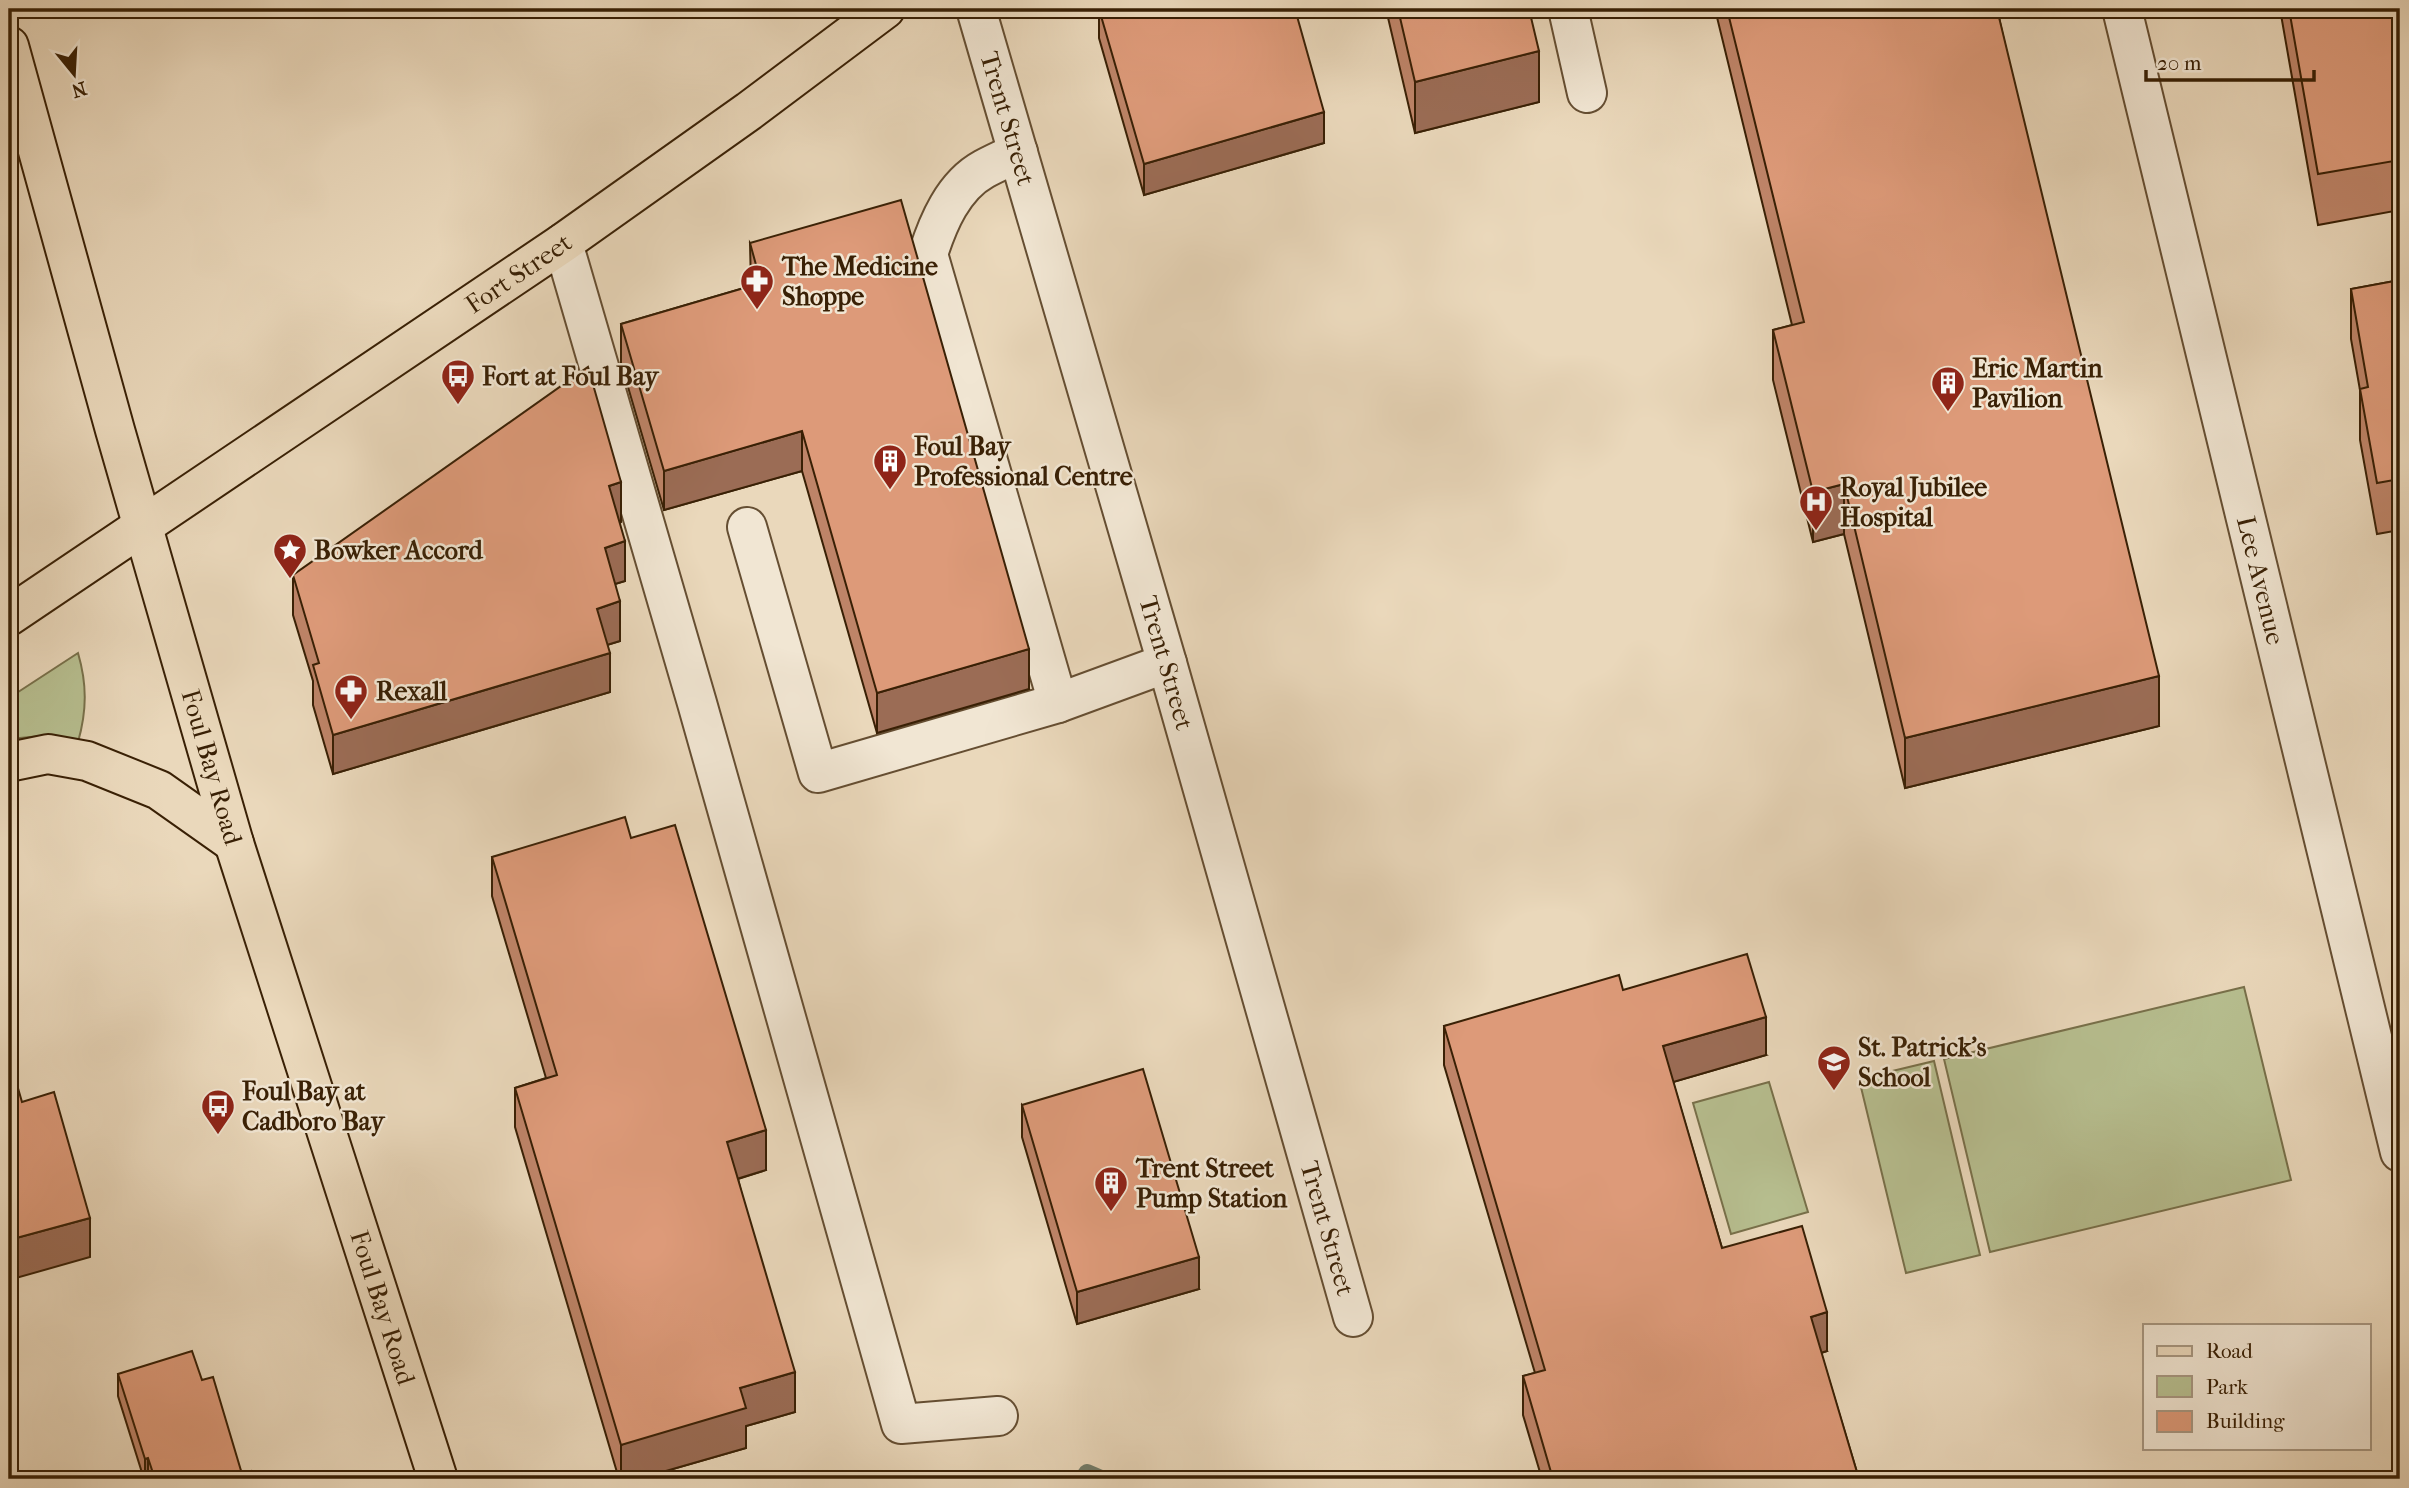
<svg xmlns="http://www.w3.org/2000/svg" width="2409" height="1488" font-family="'IM FELL French Canon',serif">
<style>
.green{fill:#b7bf90;stroke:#78704a;stroke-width:2}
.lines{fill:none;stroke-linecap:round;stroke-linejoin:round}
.stream{stroke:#727c6a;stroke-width:18}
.minor-casing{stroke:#654e32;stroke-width:42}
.major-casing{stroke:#392005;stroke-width:42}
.minor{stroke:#f1e6d3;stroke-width:38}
.major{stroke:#ead8bb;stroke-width:38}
.wall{fill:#be8468;stroke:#392005;stroke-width:2}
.shaded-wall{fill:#9b6c55;stroke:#392005;stroke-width:2}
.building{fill:#dd9a79;stroke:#392005;stroke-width:2}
.labels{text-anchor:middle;stroke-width:5;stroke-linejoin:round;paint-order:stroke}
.street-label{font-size:26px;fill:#392005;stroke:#f1e6d3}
.poi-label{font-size:26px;font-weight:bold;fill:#392005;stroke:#f1e6d3;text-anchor:start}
</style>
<rect width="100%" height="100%" fill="#ead8bb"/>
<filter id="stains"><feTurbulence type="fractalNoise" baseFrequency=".00286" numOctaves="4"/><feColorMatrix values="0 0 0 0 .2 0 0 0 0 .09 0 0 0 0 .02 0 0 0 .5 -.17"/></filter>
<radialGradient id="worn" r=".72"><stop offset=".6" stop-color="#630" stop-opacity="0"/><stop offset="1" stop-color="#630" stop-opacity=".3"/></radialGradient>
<g class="green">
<path d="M 78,653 C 87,684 87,710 78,742 L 41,736 L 9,739 L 9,698 Z"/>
<polygon points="2244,987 2291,1180 1990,1252 1944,1059"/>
<polygon points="1934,1061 1980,1255 1906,1273 1859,1079"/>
<polygon points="1769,1082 1808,1212 1731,1234 1693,1103"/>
</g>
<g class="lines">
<polyline class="stream" points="1087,1473 1101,1479"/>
<g class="minor-casing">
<g id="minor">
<path id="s1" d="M 976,9 L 1167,663 L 1353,1317"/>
<polyline points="1568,9 1587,93"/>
<path id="s2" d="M 2122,9 L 2400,1152"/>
<path d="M 1018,152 C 1007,158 995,163 984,169 C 953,186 938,223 928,254 L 1058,703"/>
<polyline points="563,243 697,703 901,1424 998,1416"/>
<polyline points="747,527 818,773 1058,703 1167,663"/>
</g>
</g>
<g class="major-casing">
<g id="major">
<path id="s3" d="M 9,46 L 115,430 L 234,843 L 438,1479"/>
<path id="s4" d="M 9,616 L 563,243 L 749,111 L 885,9"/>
<polyline points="9,762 48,754 87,761 159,790 234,843"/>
</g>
</g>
<use href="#minor" class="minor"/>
<use href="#major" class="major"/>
</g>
<g class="wall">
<polygon points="1099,9 1295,9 1324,143 1144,195 1099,38"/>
<polygon points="1386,9 1529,9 1539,102 1415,133"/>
<polygon points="1715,9 1997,9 2159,726 1905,788 1844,534 1813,542 1773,380 1773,330 1792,325"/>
<polygon points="2280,9 2400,9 2400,210 2318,225"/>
<polygon points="750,243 1029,689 877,733 802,471 664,510 621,363 621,324 751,286"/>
<polygon points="2400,280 2400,530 2377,534 2360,440 2360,390 2351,339 2351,289"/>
<polygon points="621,522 619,523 625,581 615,584 620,641 607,645 610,692 333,774 313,705 313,681 293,615 293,575"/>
<polygon points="631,838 766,1170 738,1179 795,1412 746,1426 746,1448 638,1479 619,1479 515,1127 515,1088 546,1078 492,896 492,857"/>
<polygon points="1623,990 1766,1055 1673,1082 1722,1248 1827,1351 1821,1353 1859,1479 1542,1479 1523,1415 1523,1376 1535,1373 1444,1065 1444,1026"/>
<polygon points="1022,1105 1199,1289 1077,1324 1022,1137"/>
<polygon points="118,1374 202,1380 242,1474 254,1479 144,1479 118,1396"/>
</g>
<g class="shaded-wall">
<polygon points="1539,51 1539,102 1415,133 1415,82"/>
<polygon points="1324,112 1324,143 1144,195 1144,164"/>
<polygon points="802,431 802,471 664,510 664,471"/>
<polygon points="621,482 621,522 609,526 609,486"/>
<polygon points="1844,484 1844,534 1813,542 1813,492"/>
<polygon points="625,541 625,581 605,587 605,548"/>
<polygon points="620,601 620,641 597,648 597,609"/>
<polygon points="1029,649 1029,689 877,733 877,693"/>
<polygon points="610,653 610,692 333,774 333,735"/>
<polygon points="2159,676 2159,726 1905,788 1905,738"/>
<polygon points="1766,1017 1766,1055 1663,1085 1663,1046"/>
<polygon points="766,1130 766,1170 727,1182 727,1142"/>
<polygon points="90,1218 90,1257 9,1280 9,1240"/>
<polygon points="1199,1257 1199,1289 1077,1324 1077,1292"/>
<polygon points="1827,1312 1827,1351 1811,1356 1811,1317"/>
<polygon points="795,1372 795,1412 746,1426 746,1448 638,1479 621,1479 621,1445 740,1388"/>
<polygon points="148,1458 148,1479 145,1479 145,1459"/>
</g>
<g class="building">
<polygon points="1099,9 1295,9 1324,112 1144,164"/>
<polygon points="1398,9 1529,9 1539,51 1415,82"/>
<polygon points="1727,9 1997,9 2159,676 1905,738 1844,484 1813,492 1773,330 1804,322"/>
<polygon points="2289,9 2400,9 2400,160 2318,174"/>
<polygon points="901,200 1029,649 877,693 802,431 664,471 621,324 761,283 750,243"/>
<polygon points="2400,280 2400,479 2377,483 2360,389 2368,387 2351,289"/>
<polygon points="588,367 621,482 609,486 625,541 605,548 620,601 597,609 610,653 333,735 313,665 319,663 293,575"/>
<polygon points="625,817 631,838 675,825 766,1130 727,1142 795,1372 740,1388 746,1408 621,1445 515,1088 557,1075 492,857"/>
<polygon points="1747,954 1766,1017 1663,1046 1722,1248 1802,1226 1827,1312 1811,1317 1859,1479 1553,1479 1523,1376 1545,1370 1444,1026 1619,975 1623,990"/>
<polygon points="11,1064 22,1102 54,1092 90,1218 9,1240 9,1065"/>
<polygon points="1143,1069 1199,1257 1077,1292 1022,1105"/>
<polygon points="192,1351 202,1380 213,1377 242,1474 251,1471 254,1479 155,1479 148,1458 145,1459 118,1374"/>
</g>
<defs>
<g id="pharmacy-pin" transform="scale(1.75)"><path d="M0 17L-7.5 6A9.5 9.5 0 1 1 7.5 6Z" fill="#8f2418" stroke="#f1e6d3"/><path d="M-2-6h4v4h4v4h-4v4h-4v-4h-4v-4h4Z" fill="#fff"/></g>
<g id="bus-pin" transform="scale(1.75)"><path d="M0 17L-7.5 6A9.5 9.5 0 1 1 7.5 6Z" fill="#8f2418" stroke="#f1e6d3"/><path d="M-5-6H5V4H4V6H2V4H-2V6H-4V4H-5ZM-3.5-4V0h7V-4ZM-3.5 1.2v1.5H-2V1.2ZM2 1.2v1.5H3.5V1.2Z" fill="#fff"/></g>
<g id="building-pin" transform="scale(1.75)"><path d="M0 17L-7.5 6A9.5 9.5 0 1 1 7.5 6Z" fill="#8f2418" stroke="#f1e6d3"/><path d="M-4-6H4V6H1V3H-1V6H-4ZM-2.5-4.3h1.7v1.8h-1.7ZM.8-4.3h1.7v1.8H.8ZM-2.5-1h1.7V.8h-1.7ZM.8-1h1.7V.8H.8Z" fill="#fff"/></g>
<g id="hospital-pin" transform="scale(1.75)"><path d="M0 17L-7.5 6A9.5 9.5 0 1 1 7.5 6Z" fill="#8f2418" stroke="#f1e6d3"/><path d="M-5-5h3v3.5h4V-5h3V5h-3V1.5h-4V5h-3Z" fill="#fff"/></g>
<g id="sight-pin" transform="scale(1.75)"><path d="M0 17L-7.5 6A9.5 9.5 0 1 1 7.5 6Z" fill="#8f2418" stroke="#f1e6d3"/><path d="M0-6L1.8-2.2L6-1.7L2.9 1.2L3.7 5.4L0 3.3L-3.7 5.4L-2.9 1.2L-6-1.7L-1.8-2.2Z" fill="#fff"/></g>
<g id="school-pin" transform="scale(1.75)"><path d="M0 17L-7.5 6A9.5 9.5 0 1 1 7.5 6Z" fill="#8f2418" stroke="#f1e6d3"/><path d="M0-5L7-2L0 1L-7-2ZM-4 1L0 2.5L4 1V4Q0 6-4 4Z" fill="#fff"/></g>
</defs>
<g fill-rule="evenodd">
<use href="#pharmacy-pin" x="757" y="281"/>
<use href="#bus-pin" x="458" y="376"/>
<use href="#building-pin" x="1948" y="383"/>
<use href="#building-pin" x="890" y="461"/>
<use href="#hospital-pin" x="1816" y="502"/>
<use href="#sight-pin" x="290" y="550"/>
<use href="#pharmacy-pin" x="351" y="691"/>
<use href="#school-pin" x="1834" y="1062"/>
<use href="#bus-pin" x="218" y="1106"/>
<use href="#building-pin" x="1111" y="1183"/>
</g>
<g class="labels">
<g class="street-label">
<text dy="9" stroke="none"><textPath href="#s1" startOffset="114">Trent Street</textPath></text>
<text dy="9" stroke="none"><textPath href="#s4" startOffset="614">Fort Street</textPath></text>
<text dy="9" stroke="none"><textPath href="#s2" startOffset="588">Lee Avenue</textPath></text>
<text dy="9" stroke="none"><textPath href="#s1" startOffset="681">Trent Street</textPath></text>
<text dy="9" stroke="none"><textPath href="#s3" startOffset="749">Foul Bay Road</textPath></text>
<text dy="9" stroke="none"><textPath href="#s1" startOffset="1269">Trent Street</textPath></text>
<text dy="9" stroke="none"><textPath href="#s3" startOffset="1316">Foul Bay Road</textPath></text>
</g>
<g class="poi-label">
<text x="782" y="275">The Medicine<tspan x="782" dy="30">Shoppe</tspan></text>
<text x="1972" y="377">Eric Martin<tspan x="1972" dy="30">Pavilion</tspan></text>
<text x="482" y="385">Fort at Foul Bay</text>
<text x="914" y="455">Foul Bay<tspan x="914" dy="30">Professional Centre</tspan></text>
<text x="1840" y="496">Royal Jubilee<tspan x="1840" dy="30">Hospital</tspan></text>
<text x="314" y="559">Bowker Accord</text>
<text x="376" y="700">Rexall</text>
<text x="1858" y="1056">St. Patrick's<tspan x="1858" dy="30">School</tspan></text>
<text x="242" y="1100">Foul Bay at<tspan x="242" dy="30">Cadboro Bay</tspan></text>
<text x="1136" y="1177">Trent Street<tspan x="1136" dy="30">Pump Station</tspan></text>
</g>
</g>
<rect width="2409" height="1488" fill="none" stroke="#ead8bb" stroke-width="35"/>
<rect x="10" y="10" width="2388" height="1467" fill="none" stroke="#392005" stroke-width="3.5"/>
<rect x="18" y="18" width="2374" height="1453" fill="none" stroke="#392005" stroke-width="2"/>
<rect x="2143" y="1324" width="228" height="126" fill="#f1e6d3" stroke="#a79781" stroke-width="2"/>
<rect x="2157" y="1346" width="35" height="10" fill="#ead8bb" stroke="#a79781" stroke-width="2"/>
<text x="2206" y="1358" font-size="21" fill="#392005">Road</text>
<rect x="2157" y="1376" width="35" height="21" fill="#b7bf90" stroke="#a79781" stroke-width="2"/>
<text x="2206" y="1394" font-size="21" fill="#392005">Park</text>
<rect x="2157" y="1411" width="35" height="21" fill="#dd9a79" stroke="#a79781" stroke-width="2"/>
<text x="2206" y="1428" font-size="21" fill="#392005">Building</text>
<g transform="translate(74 74) rotate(162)" stroke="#f1e6d3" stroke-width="5" paint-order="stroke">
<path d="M0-5L12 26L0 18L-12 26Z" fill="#392005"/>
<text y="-10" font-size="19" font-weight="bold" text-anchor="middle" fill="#392005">N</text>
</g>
<path d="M2146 70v10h168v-10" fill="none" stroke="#392005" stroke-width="3.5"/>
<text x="2157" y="70" font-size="21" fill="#392005" stroke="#f1e6d3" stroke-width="5" paint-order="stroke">20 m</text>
<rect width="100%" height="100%" filter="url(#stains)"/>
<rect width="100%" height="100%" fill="url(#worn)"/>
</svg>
